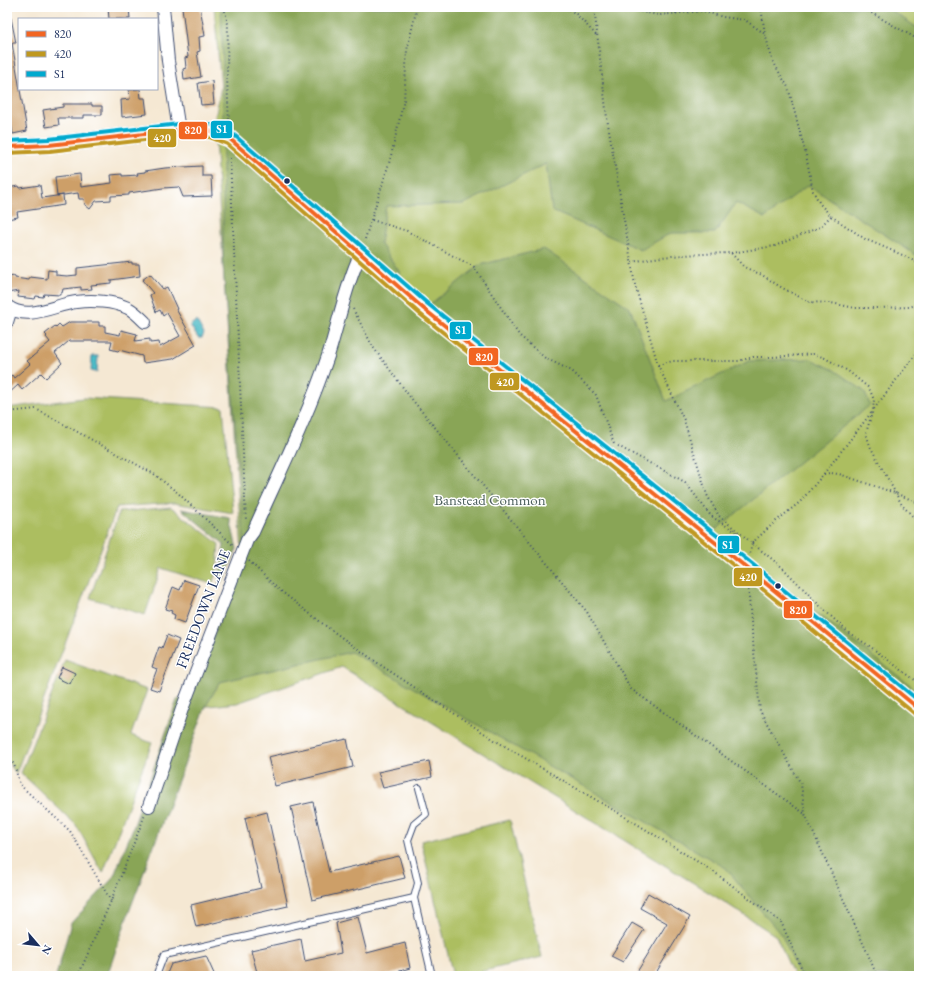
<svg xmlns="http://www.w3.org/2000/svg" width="926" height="983" font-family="'EB Garamond',serif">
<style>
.green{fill:#acbe61;stroke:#647660}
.forest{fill:#89a557;stroke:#526a5a}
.water{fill:#4ebbc6;stroke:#347592}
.building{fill:#cd9f67}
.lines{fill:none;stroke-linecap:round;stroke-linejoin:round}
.lane-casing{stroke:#3c4b70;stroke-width:8}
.street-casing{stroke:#3c4b70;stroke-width:14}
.secondary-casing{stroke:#3c4b70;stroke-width:18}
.path{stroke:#3c4b70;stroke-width:2;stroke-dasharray:1 3;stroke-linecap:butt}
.lane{stroke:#fff;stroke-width:6}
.street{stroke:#fff;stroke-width:12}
.secondary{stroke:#fff;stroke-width:17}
.bus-1-casing{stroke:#fff;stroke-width:7}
.bus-2-casing{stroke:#fff;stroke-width:7}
.bus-3-casing{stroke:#fff;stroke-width:7}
.bus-1{stroke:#f26522;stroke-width:4}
.bus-2{stroke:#bf9820;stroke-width:4}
.bus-3{stroke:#00a9ce;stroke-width:4}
.bus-dot{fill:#1b2f5e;stroke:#fff;stroke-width:1.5}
.labels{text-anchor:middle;stroke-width:3;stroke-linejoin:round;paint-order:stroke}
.park-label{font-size:15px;fill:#4e615f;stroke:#fff}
.street-label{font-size:15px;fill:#1b2f5e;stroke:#fff}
.line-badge{stroke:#fff;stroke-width:1.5}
.badge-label{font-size:11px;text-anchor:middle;font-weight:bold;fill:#fff}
</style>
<rect width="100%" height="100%" fill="#fff"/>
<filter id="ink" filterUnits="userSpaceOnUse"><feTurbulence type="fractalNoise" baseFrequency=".025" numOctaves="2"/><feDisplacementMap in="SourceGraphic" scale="8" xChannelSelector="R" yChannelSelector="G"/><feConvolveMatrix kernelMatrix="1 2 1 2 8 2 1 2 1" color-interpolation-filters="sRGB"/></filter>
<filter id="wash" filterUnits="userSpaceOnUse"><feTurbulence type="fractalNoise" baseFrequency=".012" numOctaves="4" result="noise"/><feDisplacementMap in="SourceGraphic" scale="16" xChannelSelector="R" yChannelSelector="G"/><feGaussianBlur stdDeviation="0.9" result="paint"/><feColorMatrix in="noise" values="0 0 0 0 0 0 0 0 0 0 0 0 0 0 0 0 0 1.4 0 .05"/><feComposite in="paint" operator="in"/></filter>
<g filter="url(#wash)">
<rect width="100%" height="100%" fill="#f5e8d3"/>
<g class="green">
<polygon points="214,7 919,7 919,976 794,976 776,936 721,900 342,667 237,703 182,709 242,553 214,124 221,87"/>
<polygon points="84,398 223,407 233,513 174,503 117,507 16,773 7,761 7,408"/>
<polygon points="171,507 219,544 217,571 212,584 161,568 145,615 90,598 119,512"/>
<polygon points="65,660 147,690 131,735 152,743 103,873 76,825 21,773"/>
<polygon points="510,820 542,957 463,976 453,976 421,841"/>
</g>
<g class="forest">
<polygon points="221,7 886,7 919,29 919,257 808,185 765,218 736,203 715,233 671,233 641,250 552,211 546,164 464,204 386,206 380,243 424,309 480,265 544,249 630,308 666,401 749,361 811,359 834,370 864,391 870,405 713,532 919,692 919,976 800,976 782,936 726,868 351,652 220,682 206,706 129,912 107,976 56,976 71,923 113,878 133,828 177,700 193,692 245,552 223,266 223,74"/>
<polygon points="181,509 230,518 237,549 224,579 218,586 224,544"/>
</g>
<g class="water">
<polygon points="197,321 204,334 202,338 198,338 190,325"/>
<polygon points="92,356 98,356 97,372 91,371"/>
</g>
<g id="blocks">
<g class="building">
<polygon points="108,7 129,7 130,19 109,19"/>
<polygon points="182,7 200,7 205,36 199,37 200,51 197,52 201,77 184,80 183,69 186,68 185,58 188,57"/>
<polygon points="11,18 16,43 12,43 27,131 13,134 8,105 7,105 7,19"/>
<polygon points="212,81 214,104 201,105 198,83"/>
<polygon points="140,89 141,98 145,98 147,114 122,117 121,100 130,99 129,90"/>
<polygon points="63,104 92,104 92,106 102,106 102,115 84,115 84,118 58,118 59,125 46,127 43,110 63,107"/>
<polygon points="202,166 202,176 211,176 212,196 183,197 179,187 163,188 129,193 129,195 111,196 111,200 96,201 90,209 85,205 84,199 79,199 78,193 57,196 55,177 80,174 81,187 112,183 111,175 122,174 122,176 138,175 137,173 145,172 145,171 165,168"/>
<polygon points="40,185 42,198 63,195 64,205 17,212 18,217 7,219 7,188 19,186 20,188"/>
<polygon points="132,262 132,264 139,264 140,276 111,280 111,283 91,285 92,289 81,290 81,287 63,289 62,293 60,293 60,295 44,294 43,297 36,296 35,299 18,297 19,291 7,293 7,277 15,276 15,278 29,280 30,277 47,279 48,270 56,271 56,275 67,276 77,275 77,268"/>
<polygon points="150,274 163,289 167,287 177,309 176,309 196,345 173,359 143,363 142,356 119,350 118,351 110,349 112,341 69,341 55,353 62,363 46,378 41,373 22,390 18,385 7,395 7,379 12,375 14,378 30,364 27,361 50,342 46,337 47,336 45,334 55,326 56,327 59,324 62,327 70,322 99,322 99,326 105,326 105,332 120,335 121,330 137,334 135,341 150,339 150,343 159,342 160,347 180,336 167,313 163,316 160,310 156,312 150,295 153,293 142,280"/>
<polygon points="184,580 199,585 185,623 174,619 175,615 171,613 172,611 165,609 173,587 180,590"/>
<polygon points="167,635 179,640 159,691 150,688 157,669 152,667 159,647 162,648"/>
<polygon points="62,667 75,673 70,684 57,678"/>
<polygon points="347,739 353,767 275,786 268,757"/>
<polygon points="429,761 432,777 383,788 378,772"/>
<polygon points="313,802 329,872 399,856 405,878 312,900 291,807"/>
<polygon points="267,812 288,906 196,927 191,905 261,888 245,818"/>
<polygon points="648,893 690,917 654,976 642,976 637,972 667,923 640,908"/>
<polygon points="358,917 367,953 405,943 410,968 383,976 258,976 251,950 301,939 305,961 341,953 336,923"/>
<polygon points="632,923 644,930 623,962 611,956"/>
<polygon points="206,956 215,976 166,976 171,964"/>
</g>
</g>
</g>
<g filter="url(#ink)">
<use href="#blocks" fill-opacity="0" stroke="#3c4b70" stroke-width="1"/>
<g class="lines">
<g class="lane-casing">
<g id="lane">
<polyline points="419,788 426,814 414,824 408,840 418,883 414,898 432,976"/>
<polyline points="156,976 164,955 414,898"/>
</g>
</g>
<g class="street-casing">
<g id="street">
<polyline points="163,7 168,61 179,130"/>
<path d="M 7,306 C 28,322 53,305 76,302 C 92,300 113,301 128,308 C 134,311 140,317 145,322"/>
<polyline points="7,322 11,309"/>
<path d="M 149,806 L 182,709 L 247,540 L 253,532 C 279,474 308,416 328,356 C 339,322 345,287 360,255"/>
</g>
</g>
<g class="secondary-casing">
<polyline id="secondary" points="7,147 49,145 179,130 201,130 210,131 230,139 424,309 747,568 919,709"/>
</g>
<g class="path">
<polyline points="224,7 228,24 227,75 229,125"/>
<polyline points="566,7 576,14 597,36"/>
<polyline points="594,7 607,118 635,285 658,365 684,420 707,495 719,516 752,543 750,554"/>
<polyline points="613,7 659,15 703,11 723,17 745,20 765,34"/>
<polyline points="670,7 677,14"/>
<polyline points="761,7 765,34 772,59 780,74 788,87 806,155 813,191 820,204 831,216 865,239 907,257 919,264"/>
<polyline points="861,7 919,40"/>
<polyline points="230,158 246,521"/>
<polyline points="372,220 407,231 474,267 519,335 545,358 572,371 596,395 614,444"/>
<polyline points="365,239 390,160 404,100 407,50 417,7"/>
<polyline points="731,253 775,246 820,227 831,216"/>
<path d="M 632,262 C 663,255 699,254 731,253 L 744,267 L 762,275 L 779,286 L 809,302 L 831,303 L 855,308 L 878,308 L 909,307 L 919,304"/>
<polyline points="353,309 373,347 410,397 587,612 631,689 805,814"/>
<polyline points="658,365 673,361 739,361 753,357 772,357 814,354 825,358 848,371 869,388 874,400 873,410 866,433 870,446 902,505 919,523"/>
<polyline points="874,409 919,350"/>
<polyline points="7,412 36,409 154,474 178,493 233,545"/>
<polyline points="618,446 685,482 711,516 742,536"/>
<polyline points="824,474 830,473 839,474 895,493 919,503"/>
<polyline points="752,543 782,567 821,607 849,633 868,645 919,683"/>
<polyline points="752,543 775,522 800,502 822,476 871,413"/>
<polyline points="249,561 277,588 327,627 382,666 496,741 637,824 714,872 781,922 805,976"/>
<polyline points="748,586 752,632 760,711 801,784 805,814 867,952 877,976"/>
<polyline points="7,757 14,764 20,785 70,831 111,901"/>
<polyline points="78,976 111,901 145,815"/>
</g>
<use href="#lane" class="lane"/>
<use href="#street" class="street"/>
<use href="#secondary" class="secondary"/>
<g class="bus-1-casing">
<polyline id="bus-1" points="7,147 49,145 179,130 210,131 230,139 424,309 747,568 919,709"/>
</g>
<g class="bus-2-casing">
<polyline id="bus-2" points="7,153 50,151 179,136 209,137 227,144 420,314 743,573 915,714"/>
</g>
<g class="bus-3-casing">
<polyline id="bus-3" points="7,141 49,139 179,124 211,125 233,134 428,304 751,563 919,701"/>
</g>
<use href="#bus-1" class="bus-1"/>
<use href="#bus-2" class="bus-2"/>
<use href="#bus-3" class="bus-3"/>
</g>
</g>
<g class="bus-dot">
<circle cx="287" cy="181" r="3.5"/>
<circle cx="778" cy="586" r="3.5"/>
</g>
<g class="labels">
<g class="park-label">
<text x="490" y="505">Banstead Common</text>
</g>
<g class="street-label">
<text transform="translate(203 609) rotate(-69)" y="5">FREEDOWN LANE</text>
</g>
</g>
<g class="line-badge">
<rect x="210" y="120" width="23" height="19" rx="4" fill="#00a9ce"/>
<rect x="178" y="121" width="30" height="19" rx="4" fill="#f26522"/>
<rect x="147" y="128" width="30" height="20" rx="4" fill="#bf9820"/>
<rect x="449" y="321" width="23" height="19" rx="4" fill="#00a9ce"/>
<rect x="468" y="347" width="31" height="19" rx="4" fill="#f26522"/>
<rect x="489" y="372" width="31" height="19" rx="4" fill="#bf9820"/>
<rect x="717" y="535" width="23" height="19" rx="4" fill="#00a9ce"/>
<rect x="733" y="567" width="30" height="20" rx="4" fill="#bf9820"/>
<rect x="783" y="600" width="30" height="19" rx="4" fill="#f26522"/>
</g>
<g class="badge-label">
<text x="222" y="133">S1</text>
<text x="193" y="134">820</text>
<text x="162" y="142">420</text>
<text x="461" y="334">S1</text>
<text x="484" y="361">820</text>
<text x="505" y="386">420</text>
<text x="728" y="549">S1</text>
<text x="748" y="581">420</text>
<text x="798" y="614">820</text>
</g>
<rect width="926" height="983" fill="none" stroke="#fff" stroke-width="24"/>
<rect x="18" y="18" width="140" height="72" fill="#ffffff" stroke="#a4acbf"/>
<rect x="26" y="31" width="20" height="6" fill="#f26522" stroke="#a4acbf"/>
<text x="54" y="38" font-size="12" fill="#1b2f5e">820</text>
<rect x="26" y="51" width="20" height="6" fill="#bf9820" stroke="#a4acbf"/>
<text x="54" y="58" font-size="12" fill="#1b2f5e">420</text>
<rect x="26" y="71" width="20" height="6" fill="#00a9ce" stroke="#a4acbf"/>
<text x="54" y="78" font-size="12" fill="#1b2f5e">S1</text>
<g transform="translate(38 945) rotate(118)" stroke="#ffffff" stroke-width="3" paint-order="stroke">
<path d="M0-3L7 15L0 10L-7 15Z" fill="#1b2f5e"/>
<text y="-6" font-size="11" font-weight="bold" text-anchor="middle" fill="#1b2f5e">N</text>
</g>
</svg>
